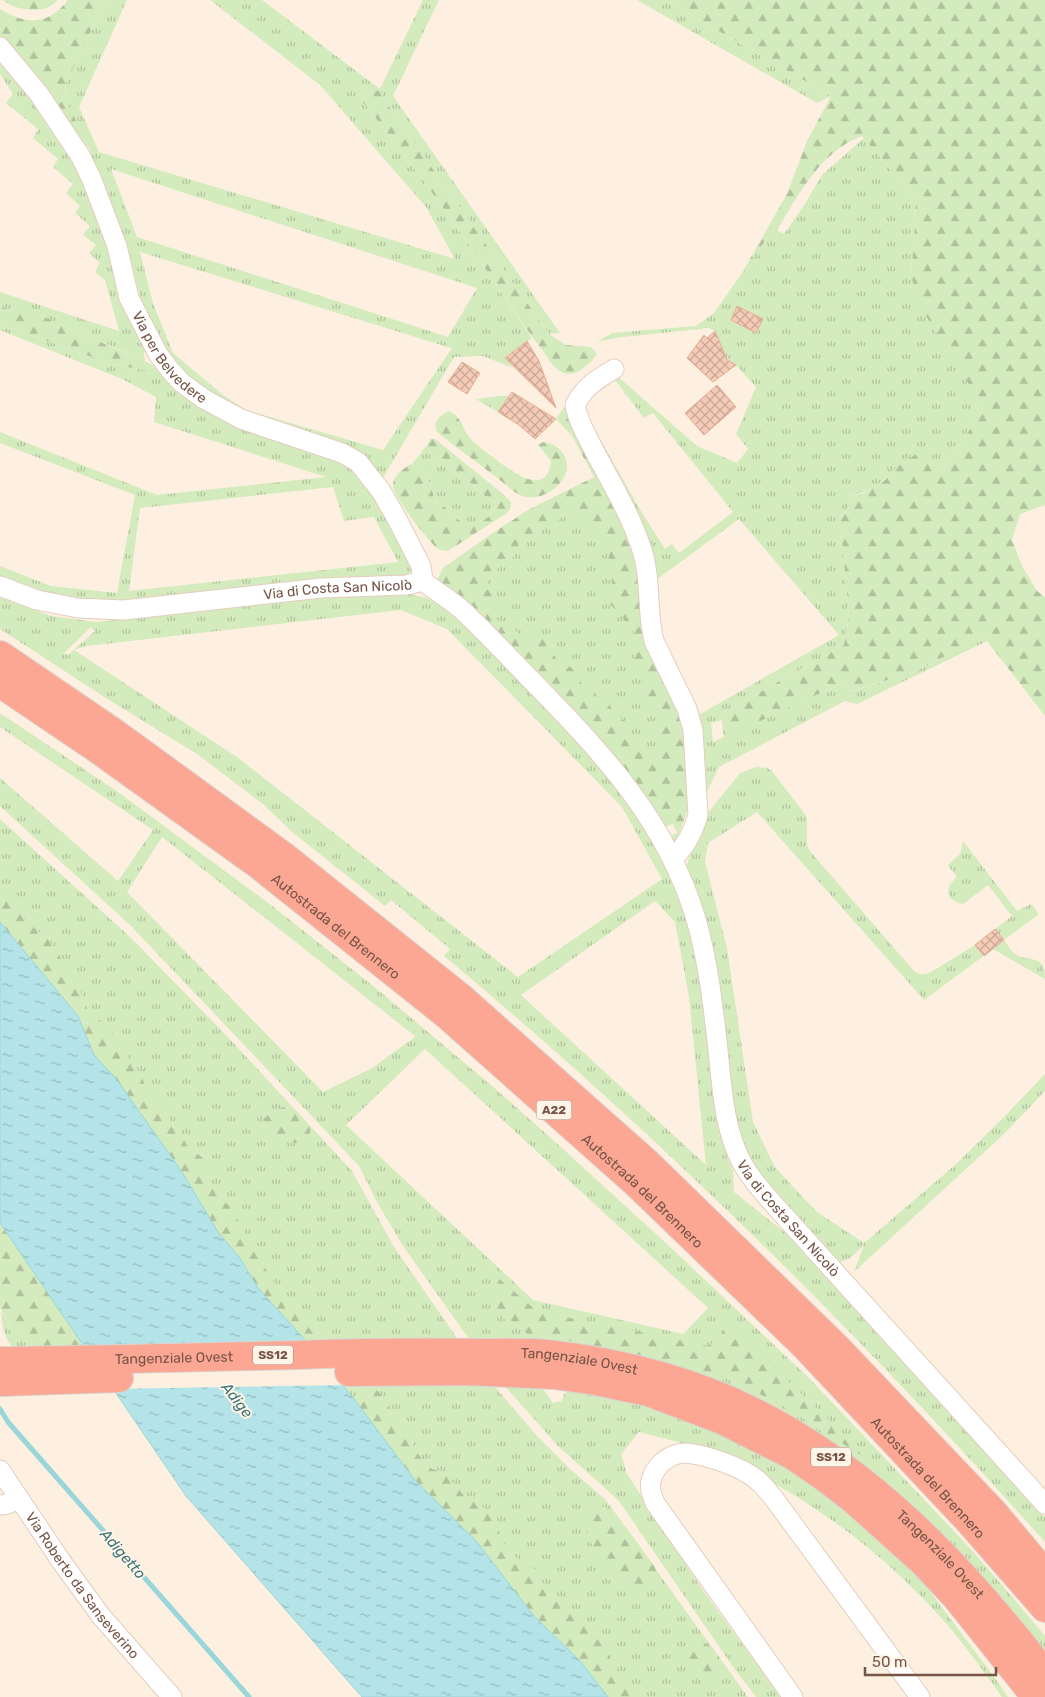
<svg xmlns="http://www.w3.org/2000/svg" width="1045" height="1697" font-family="Rubik,sans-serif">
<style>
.grass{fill:url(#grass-tufts);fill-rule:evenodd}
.forest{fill:url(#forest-firs);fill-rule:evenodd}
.water{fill:url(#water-ripples);stroke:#9ad5da}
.pier{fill:#fdf0e0}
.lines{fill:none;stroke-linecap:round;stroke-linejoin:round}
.stream{stroke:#9ad5da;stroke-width:5}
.building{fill:url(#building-cross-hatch);stroke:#e8af96}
.minor-casing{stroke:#e4cdbf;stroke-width:21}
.highway-casing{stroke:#dbd3cf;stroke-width:30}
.minor{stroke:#fff;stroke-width:19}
.highway{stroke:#fca793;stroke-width:28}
.labels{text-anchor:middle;stroke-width:4;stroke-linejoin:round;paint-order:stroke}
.shield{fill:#fff4e8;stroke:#9f8477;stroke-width:1}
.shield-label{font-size:12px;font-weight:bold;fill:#765446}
.street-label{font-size:14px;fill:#765446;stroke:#fff4e8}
.water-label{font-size:15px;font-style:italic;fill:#3a767c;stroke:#fff4e8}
</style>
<defs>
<pattern id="grass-tufts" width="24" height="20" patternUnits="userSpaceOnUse" patternTransform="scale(1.25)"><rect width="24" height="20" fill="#d4ebbe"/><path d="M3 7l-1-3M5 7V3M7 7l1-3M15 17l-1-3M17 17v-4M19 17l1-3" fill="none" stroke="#b1c19c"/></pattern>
<pattern id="forest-firs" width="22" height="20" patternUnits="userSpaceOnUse" patternTransform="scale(1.25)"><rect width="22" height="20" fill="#d4ebbe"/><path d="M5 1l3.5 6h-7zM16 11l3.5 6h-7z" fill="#b1c19c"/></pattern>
<pattern id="water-ripples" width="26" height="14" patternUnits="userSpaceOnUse" patternTransform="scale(1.25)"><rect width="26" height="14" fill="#b4e4e8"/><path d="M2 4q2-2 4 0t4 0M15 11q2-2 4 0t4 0" fill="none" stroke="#97bbbe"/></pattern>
<pattern id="building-cross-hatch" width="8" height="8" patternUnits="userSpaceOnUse" patternTransform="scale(1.25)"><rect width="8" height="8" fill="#f4cbb6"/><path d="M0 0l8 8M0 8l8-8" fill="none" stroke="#caa796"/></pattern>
</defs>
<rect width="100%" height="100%" fill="#fdf0e0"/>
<g class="grass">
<path d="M 106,0 L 127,0 L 79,107 L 99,152 L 455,259 L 426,207 L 320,85 L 210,0 L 262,0 L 380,89 L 423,0 L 439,0 L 393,96 L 560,333 L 549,334 L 387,104 L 380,90 L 356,94 C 420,171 476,255 532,338 L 505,357 L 513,368 L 483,356 L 454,357 L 380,483 L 370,468 L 239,413 L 181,376 L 145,318 L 128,248 L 88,146 L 69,109 L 65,98 L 66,83 ZM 111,169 L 477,288 L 448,337 L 137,237 ZM 140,252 L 451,348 L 452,348 L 383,450 L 246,410 L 223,395 L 173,353 L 153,303 Z"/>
<polygon points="637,0 665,0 831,96 817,103"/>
<path d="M 0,55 L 79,166 L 148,351 L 144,353 L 145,362 C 125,352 105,343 84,335 C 63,326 38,310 15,315 L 10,310 L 0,305 L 0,292 L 119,331 L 105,280 L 95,272 L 100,263 L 89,253 L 96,245 L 83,235 L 90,226 L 75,213 L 80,206 L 66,193 L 73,184 L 53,167 L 58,159 L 33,138 L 38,129 L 6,103 L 13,94 L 0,74 Z"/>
<path d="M 864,138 L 916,199 L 914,243 L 911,272 L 984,408 L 942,472 L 897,467 C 881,485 869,491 847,497 L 851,503 L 838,525 L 841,531 L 849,614 L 844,645 L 721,714 L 722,720 L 711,723 L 713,742 L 842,683 L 849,692 L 914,672 L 959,649 L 980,635 L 987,641 L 857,704 L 845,701 L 719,767 L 702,802 L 695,717 L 839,635 L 739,519 L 656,580 L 581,405 L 639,508 L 665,549 L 672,544 L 679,553 L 733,512 L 653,413 L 644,418 L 612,376 L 616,375 L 697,446 L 737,463 L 748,449 L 736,434 L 756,387 L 736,365 L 727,360 L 715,331 L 708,328 L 614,338 L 597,342 L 612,333 L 696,326 L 714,313 L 777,223 L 777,230 L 784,234 L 803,207 L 822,175 Z"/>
<path d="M 0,324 L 114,365 L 146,370 L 155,366 L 336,456 L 362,475 L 416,569 L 406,575 L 237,592 L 145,603 L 79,604 L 0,580 L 0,566 L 51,586 L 117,593 L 135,495 L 0,443 L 0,432 L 157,495 L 326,477 L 154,422 L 156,397 L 122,379 L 0,330 ZM 333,487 L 344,521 L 374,517 L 398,562 L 129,591 L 140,508 Z"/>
<polygon points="500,396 509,396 498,412 476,399"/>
<path d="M 427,445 L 431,455 L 441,464 L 471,483 L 482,494 L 496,503 L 497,507 C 486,521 480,524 463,524 L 446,508 L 435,501 C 431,483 429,475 412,464 Z"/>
<polygon points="595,477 689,806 477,612 438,579 443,568 496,531 528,510"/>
<path d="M 381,592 L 406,593 L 427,598 L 448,609 L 469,626 L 557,718 L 632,804 L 668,868 L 687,916 L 696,949 L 705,1008 L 710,1065 L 715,1105 L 727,1157 L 733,1171 L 734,1192 L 793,1239 L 944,1403 L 1045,1517 L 1045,1542 C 859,1333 659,1135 444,956 L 450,949 L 391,900 L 385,906 L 291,831 L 263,804 L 197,754 L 109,700 L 0,629 L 0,597 L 51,616 L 96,622 ZM 401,610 L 447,629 L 622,807 L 662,879 L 518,977 L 237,757 L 74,650 L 87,646 ZM 91,627 L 95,631 L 68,655 L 64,653 ZM 655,901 L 675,922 L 689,997 L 706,1165 L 521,995 Z"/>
<path d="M 0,713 L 118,792 L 271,905 L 377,989 L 499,1092 L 551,1138 L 668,1245 L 808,1377 L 969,1547 L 1014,1599 L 1045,1636 L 1045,1658 L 960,1557 L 547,1344 L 469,1339 L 403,1246 L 378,1204 L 359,1166 L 131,926 L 0,806 L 0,778 L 118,881 L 153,830 L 0,727 ZM 162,837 L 415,1036 L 415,1037 L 372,1068 L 323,1092 L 127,892 ZM 425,1049 L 708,1308 L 683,1334 L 533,1300 L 346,1125 Z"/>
<path d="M 756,767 L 767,768 L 772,771 L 807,817 L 807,844 L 809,850 L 914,971 C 920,975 924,975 931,972 L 972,947 L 1012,916 L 988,885 L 963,904 C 945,900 944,888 957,877 L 948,865 L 960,854 L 963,841 L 1017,911 L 1031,904 L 1039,914 L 1004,940 C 1007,944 1010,950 1014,953 C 1028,964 1045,951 1045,979 L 993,949 L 924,1000 L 757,812 L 708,843 L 705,862 L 727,948 L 753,1122 L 775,1167 L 794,1188 L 817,1212 L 864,1243 L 955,1165 L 1005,1116 L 1045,1074 L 1045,1091 L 1004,1134 L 854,1272 L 864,1245 L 850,1258 L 841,1262 L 831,1256 L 754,1168 L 747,1153 L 735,1121 L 686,867 L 703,819 L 740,773 Z"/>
<polygon points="0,819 129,936 227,1036 352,1171 394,1247 457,1338 306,1341 0,922"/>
<path d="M 1,1311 L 12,1328 L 26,1339 L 36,1350 L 15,1351 C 4,1337 2,1328 1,1311 Z"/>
<polygon points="491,1382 537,1436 571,1470 605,1499 748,1697 608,1697 342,1385"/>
<path d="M 502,1383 L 541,1386 L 553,1403 L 562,1401 L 563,1396 L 570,1388 L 667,1409 L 770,1454 L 850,1509 L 903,1555 L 1000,1685 L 1008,1697 L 1002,1697 C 983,1671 965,1645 944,1621 C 881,1550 801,1490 712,1453 C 689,1443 663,1439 639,1432 L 621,1454 L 627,1474 L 704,1592 L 781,1697 L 756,1697 L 733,1667 L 619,1501 L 558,1446 Z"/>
</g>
<g class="forest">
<path d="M 3,0 L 58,0 C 54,3 50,7 44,9 C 31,11 13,9 3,0 Z"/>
<path d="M 68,0 L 106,0 L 66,83 L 65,98 L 88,146 L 81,146 L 0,40 L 0,9 C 27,25 47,26 68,0 Z"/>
<path d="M 665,0 L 1045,0 L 1045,505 L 1020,514 L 1012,540 L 1022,566 L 1037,591 L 1045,597 L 1045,716 L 987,641 L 980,635 L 959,649 L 914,672 L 848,692 L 842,683 L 724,738 L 721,714 L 844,645 L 849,614 L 841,531 L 838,525 L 851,503 L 847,497 L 863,493 L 885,480 L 897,467 L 916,454 L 942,472 L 984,408 L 916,300 L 911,272 L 914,243 L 916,199 L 862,136 C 821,151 799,194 777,230 L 777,224 L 742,273 L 787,194 L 807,141 L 831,96 Z"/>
<path d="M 380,90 L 387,104 L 549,334 L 566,345 L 591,347 L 597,354 C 590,365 573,380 560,371 C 553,367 548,358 543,351 C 526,329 511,306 495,283 C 451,218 406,154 356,94 Z"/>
<path d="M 0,305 L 10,310 L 15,314 C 38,310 63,326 84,335 C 108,345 132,356 155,366 L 146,370 L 114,365 L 0,324 Z"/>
<path d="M 564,407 L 571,414 L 620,510 L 687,730 L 689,806 L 678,837 L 676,841 L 672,844 L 670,841 L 672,835 L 677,833 L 673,824 L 664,827 L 477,612 L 438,579 L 443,568 L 496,531 L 528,510 L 594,477 L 572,436 L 556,419 ZM 565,514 L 573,514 C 580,526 591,530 603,535 L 610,556 L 609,570 L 612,576 L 611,605 C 621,616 639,632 637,649 C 637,653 634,658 633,661 C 640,674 645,685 646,700 C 652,705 659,711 661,719 C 664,735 651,745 664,761 L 661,768 L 662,779 L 619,714 L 582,684 L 572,668 L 559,662 L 553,654 L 548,642 L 538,635 L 524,637 C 506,622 491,629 496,599 L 486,588 L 491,571 C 507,566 517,559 519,541 L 559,520 Z"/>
<path d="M 449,411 C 462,417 462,428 470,438 C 477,446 486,452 494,458 C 510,470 547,500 551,461 L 538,445 L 543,442 C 550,443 556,445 560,450 C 583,473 544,507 520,495 C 512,491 503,482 496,477 C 476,462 456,447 437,432 C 432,422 440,415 449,411 Z"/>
<path d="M 430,439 L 435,439 L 502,493 L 511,502 L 510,509 L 507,513 L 448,551 C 443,551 440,550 437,548 C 427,540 395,498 393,487 C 392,477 404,467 412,464 C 430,475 430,482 435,501 L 446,508 L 463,524 C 479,524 487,521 497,507 L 496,503 L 482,494 L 471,483 L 441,464 L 431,455 L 427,445 Z"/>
<polygon points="0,883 9,893 18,911 32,926 46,937 58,952 65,968 79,987 88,1011 109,1027 122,1048 142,1076 146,1090 160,1101 172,1125 183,1138 188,1147 203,1158 211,1184 220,1198 231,1207 252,1247 276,1286 295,1311 320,1341 306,1341 258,1288 240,1258 218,1232 182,1172 117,1080 94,1055 78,1016 3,926 0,922"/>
<path d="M 284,1107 L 293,1108 L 310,1127 C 310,1151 268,1147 263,1121 C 269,1112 274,1110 284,1107 Z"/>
<polygon points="0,1223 82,1343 85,1349 36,1350 26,1339 12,1328 0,1308"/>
<polygon points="497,1277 531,1306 541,1312 709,1346 729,1325 868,1457 867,1459 780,1404 733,1381 677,1363 567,1340 528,1334 506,1321 498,1311 495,1302"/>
<polygon points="370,1389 378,1391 397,1418 400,1428 411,1437 415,1450 425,1463 432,1469 445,1472 464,1496 483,1507 495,1523 504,1543 514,1555 521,1562 534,1568 540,1580 571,1607 597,1637 609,1655 612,1666 622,1679 631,1697 608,1697 581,1662 533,1615 477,1542 414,1479 355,1400 362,1391"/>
<path d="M 596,1505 L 612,1509 L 639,1545 L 655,1567 L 658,1578 L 655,1585 C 648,1589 641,1591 633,1587 C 614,1580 583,1541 585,1520 C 586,1513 591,1509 596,1505 Z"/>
<path d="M 701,1639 L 719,1656 L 720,1674 C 712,1681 706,1680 696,1677 L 686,1661 L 687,1650 Z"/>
</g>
<polygon class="water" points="0,922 78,1016 94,1055 117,1080 182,1172 218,1232 240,1258 258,1288 306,1341 355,1400 414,1479 477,1542 533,1615 581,1662 608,1697 362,1697 186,1496 0,1223"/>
<polygon class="pier" points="309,1341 345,1385 109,1389 82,1349"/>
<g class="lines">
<polyline class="stream" points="0,1409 8,1422 249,1697"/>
</g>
<g class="building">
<polygon points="737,306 763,319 756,333 731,320"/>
<polygon points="715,331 727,360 736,365 713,382 687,358 704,335 707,338"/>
<polygon points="527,341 539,361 556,408 505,358"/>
<polygon points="462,362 480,373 467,394 448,382"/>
<polygon points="717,385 736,407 704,435 685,413"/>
<polygon points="512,392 556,419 535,439 519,425 498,412"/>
<polygon points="995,929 1004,940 984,956 975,945"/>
</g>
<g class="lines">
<g class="minor-casing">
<g id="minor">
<path id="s1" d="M 0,47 L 39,94 L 81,157 L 92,180 L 117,246 L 129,298 L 158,354 L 170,370 L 182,383 L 204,399 L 241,419 L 342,453 L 358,462 L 381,491 L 397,519 L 421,566 L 423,581"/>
<path d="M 614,369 C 596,380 585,386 575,405 C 578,422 588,438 596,454 C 612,484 630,514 641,547 C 652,578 646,610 654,641 L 687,709 L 693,730 L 698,815 C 693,833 686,846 673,859"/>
<path id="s2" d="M 0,586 L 37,600 L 78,608 L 124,610 L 321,588 L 406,585 L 423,581 C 435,591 450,599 462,610 C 489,635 513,662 539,688 C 606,757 666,822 695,916 C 708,959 713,1005 718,1050 C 722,1088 724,1129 742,1163 C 751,1180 765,1194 777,1208 L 1045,1504"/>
<path id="s3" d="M 0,1470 L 61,1561 L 101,1616 L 172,1697"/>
<polyline points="0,1505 8,1504 19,1498"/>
<path d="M 793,1697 L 655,1503 C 652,1496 649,1488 651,1481 C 654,1466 670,1453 685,1453 C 702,1454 732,1464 747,1473 C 759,1479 767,1490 775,1500 L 920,1697"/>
</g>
</g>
<g class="highway-casing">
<g id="highway">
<polyline points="0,655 116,734 282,855 460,997 647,1163 836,1347 993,1512 1045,1574"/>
<path id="s4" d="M 0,683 L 99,750 L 259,865 L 447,1015 L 635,1182 L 805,1346 L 969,1521 L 1045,1608"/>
<path id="s5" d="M 0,1361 C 99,1360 198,1357 297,1355 C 357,1353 417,1352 477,1353 C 500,1353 524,1352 547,1354 C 618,1362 690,1380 754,1412 C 873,1472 965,1570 1045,1674"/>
<polyline points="349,1372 466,1371 554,1375 596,1381 648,1392 722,1420 792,1455 824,1477 854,1500 922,1561 956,1597 1036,1697"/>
<polyline points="0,1382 119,1378"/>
</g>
</g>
<use href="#minor" class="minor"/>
<use href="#highway" class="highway"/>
</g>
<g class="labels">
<g class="shield">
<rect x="536.5" y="1100.5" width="35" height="19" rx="4"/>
<rect x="253" y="1345.5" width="40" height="19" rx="4"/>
<rect x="811" y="1447.5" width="40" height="19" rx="4"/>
</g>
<g class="shield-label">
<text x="554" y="1114">A22</text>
<text x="273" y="1359">SS12</text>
<text x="831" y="1461">SS12</text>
</g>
<g class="street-label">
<text dy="5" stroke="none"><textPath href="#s1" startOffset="359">Via per Belvedere</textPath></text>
<text dy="5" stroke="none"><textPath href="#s2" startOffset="342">Via di Costa San Nicolò</textPath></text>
<text dy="5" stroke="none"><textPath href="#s4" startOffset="415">Autostrada del Brennero</textPath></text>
<text dy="5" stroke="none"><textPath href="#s4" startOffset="820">Autostrada del Brennero</textPath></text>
<text dy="5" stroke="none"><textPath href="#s2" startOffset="1190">Via di Costa San Nicolò</textPath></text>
<text dy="5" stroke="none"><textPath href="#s5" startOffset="174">Tangenziale Ovest</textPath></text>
<text dy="5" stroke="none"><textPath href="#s5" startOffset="580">Tangenziale Ovest</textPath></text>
<text dy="5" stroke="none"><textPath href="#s4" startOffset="1225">Autostrada del Brennero</textPath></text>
<text dy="5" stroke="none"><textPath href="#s5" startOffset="999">Tangenziale Ovest</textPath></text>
<text dy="5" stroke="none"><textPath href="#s3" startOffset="142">Via Roberto da Sanseverino</textPath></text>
</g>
<g class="water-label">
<text transform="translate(237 1400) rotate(52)" y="5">Adige</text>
<text transform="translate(123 1554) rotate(49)" y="5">Adigetto</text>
</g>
</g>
<path d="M865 1667v8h131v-8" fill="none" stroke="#765446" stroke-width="2.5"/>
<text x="872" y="1667" font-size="15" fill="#765446" stroke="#fff4e8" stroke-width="4" paint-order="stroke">50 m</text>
</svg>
